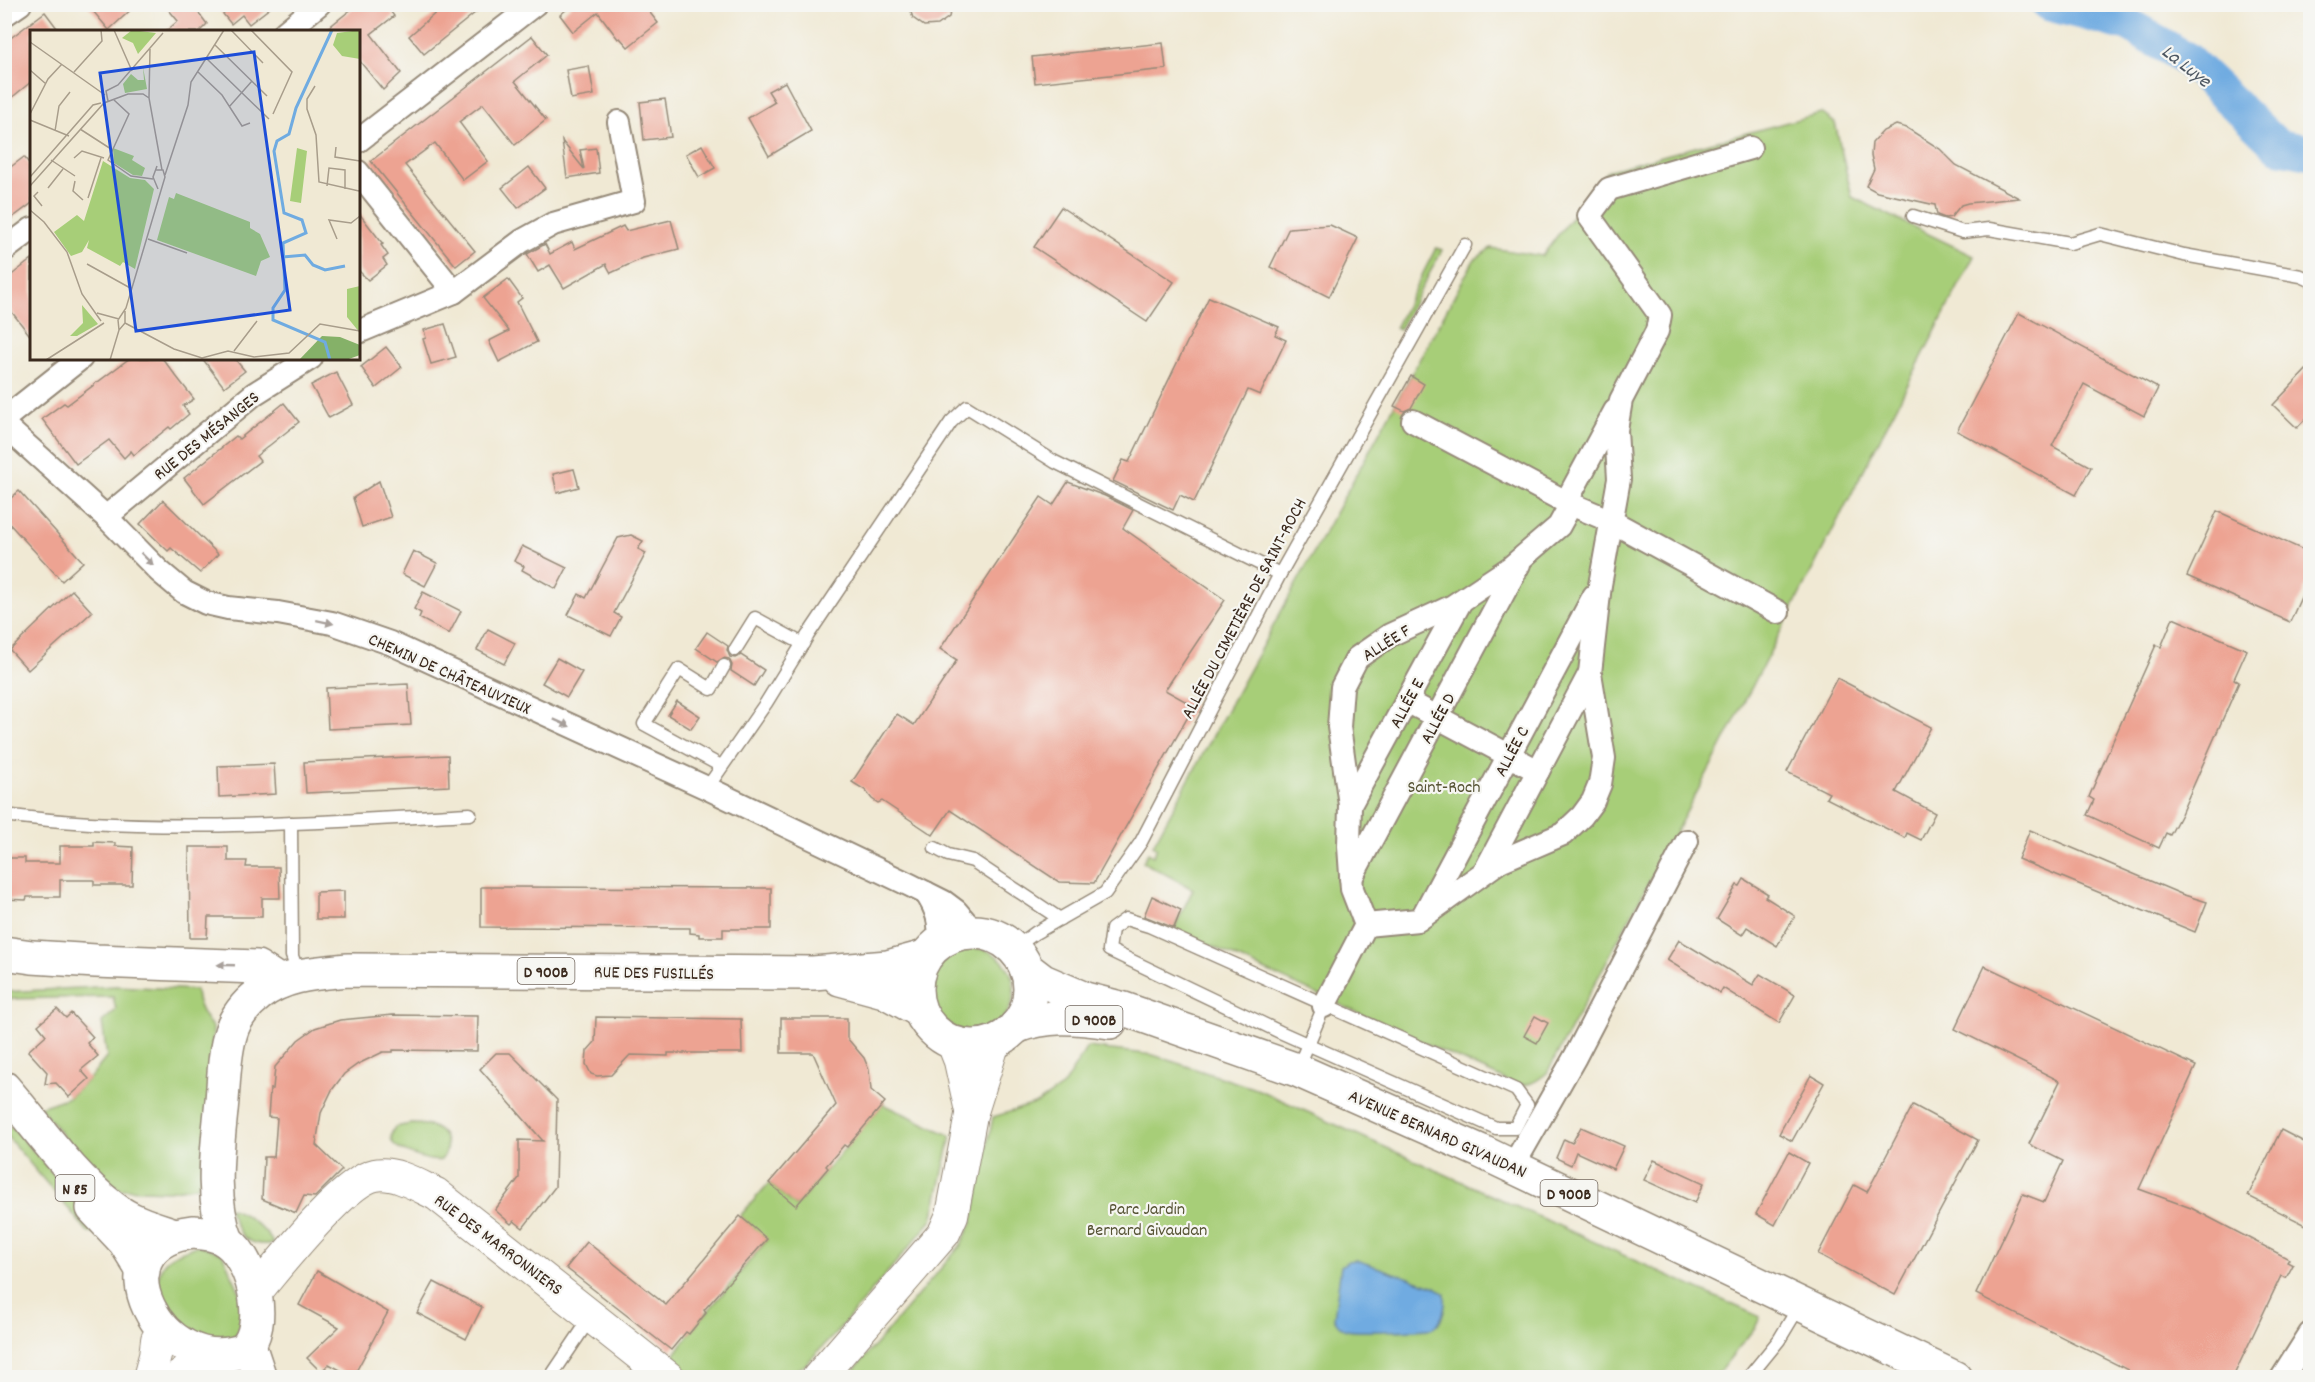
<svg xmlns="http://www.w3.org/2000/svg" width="2315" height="1382" font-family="Dekko,sans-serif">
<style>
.green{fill:#a7ce78;stroke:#717c4b;stroke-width:1.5}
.water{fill:#6fabe1;stroke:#556a80;stroke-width:1.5}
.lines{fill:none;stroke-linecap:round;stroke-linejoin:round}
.river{stroke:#6fabe1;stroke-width:34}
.building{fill:#eda392}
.lane-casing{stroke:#968a79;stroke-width:15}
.street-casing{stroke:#968a79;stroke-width:26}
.secondary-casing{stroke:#968a79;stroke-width:34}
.primary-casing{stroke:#968a79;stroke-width:36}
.lane{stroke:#fff;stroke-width:12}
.street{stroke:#fff;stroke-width:22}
.secondary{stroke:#fff;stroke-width:32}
.primary{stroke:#fff;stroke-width:33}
.oneway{fill:#a79f9a}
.labels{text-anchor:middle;stroke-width:4.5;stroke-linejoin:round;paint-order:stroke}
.shield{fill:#f6f6f2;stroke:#73675e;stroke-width:1.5}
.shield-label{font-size:16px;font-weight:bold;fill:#3b2a1e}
.street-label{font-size:18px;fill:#3b2a1e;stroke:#f6f6f2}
.park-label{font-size:18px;fill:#565334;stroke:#f6f6f2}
.water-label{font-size:20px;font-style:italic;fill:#4d5762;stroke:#f6f6f2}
.inset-river{fill:none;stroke:#6fabe1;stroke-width:3}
.inset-road{fill:none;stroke:#a89d8b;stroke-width:1.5}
.view{fill:#1d4ed8;fill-opacity:0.15;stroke:#1d4ed8;stroke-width:3}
.inset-edge{fill:none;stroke:#3b2a1e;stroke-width:3}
</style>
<rect width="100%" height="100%" fill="#f6f6f2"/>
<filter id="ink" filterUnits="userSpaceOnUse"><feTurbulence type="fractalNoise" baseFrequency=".0167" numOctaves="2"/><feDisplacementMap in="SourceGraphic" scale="12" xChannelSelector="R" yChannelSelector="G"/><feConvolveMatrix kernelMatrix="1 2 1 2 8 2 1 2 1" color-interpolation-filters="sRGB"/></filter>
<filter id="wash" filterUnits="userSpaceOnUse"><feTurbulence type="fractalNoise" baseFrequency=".008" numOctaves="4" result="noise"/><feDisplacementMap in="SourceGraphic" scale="24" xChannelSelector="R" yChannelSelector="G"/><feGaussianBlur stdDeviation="1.35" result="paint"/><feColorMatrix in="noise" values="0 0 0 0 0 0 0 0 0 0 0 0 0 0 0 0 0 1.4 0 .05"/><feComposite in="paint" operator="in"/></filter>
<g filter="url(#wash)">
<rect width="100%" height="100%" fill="#f0e9d4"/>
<g class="green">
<path d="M 1821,113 L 1835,123 L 1852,197 L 1974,256 L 1719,751 L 1547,1073 C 1536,1082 1527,1088 1512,1083 L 1174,929 L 1193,889 L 1143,862 L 1148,853 L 1153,856 L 1157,848 L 1153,845 L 1474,260 L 1491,248 L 1542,256 L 1607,171 Z"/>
<polygon points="1436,248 1442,250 1399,330 1395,328"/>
<circle cx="972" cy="990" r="42"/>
<path d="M 116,986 L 196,990 C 196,1004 204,1017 213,1028 L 210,1111 L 199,1186 L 168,1191 L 120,1189 L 87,1166 L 40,1107 L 69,1097 L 89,1079 L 107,1057 L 102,1022 L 116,1010 L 113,997 L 5,999 L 5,992 Z"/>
<polygon points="1087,1047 1153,1055 1259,1090 1760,1317 1756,1326 1715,1377 847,1378 960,1246 972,1223 993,1117 1038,1103 1063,1086"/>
<polygon points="883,1104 951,1136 932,1220 835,1334 804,1366 781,1377 694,1377 671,1360 689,1334 767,1240 740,1216 769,1183 796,1206"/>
<path d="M 411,1124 C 419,1124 429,1124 435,1128 C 448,1135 450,1150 441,1160 C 431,1163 396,1151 392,1141 C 390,1136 392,1132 395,1127 Z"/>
<polygon points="4,1127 12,1127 104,1231 98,1234 89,1233 5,1134"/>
<path d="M 228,1208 C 247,1213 264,1228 274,1244 C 243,1247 239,1233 228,1208 Z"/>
<path d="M 198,1245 L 222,1253 L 243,1299 L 243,1313 L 236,1337 L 194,1353 L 155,1291 C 163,1254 165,1259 198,1245 Z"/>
</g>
<path class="water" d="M 1356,1260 L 1436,1287 L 1445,1294 C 1446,1305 1444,1321 1433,1328 C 1429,1330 1354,1333 1346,1330 C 1340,1328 1337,1324 1334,1318 L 1341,1266 L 1348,1261 Z"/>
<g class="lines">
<polyline class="river" points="2048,4 2129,25 2187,59 2278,146 2310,152"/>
</g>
<g id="blocks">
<g class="building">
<polygon points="87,4 137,4 109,30"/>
<polygon points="164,4 192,4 207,24 199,32 165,32 178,21"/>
<polygon points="215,4 275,4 249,24 242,15 231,24"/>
<polygon points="358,4 385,4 394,16 371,34 401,73 383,90 358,59 358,32 323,32"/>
<polygon points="446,4 486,4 424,54 409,36"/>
<polygon points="573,4 643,4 658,23 628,47 620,38 618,39 598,12 573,32 560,15"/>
<polygon points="908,4 952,4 949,17 938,25 924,26 913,18"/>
<polygon points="45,12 60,32 32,32 32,81 4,104 4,43"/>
<polygon points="532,36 547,55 515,81 546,120 515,145 483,104 459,122 488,161 463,180 435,143 405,165 475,251 456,266 371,161"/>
<polygon points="1163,43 1166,69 1035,83 1032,57"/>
<polygon points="589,66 594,95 571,99 566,70"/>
<polygon points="785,82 811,131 769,156 748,118 775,102 768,91"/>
<polygon points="665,99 671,137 644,140 640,102"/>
<polygon points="1896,125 1907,128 1940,149 1956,165 2019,198 1968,203 1961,205 1951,217 1945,218 1937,215 1935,205 1877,192 1866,186 1874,169 1871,155 1872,143 1883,131"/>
<polygon points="562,141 584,169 580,150 596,148 599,173 567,178"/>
<polygon points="702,145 715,168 699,177 686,154"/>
<polygon points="24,157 32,167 32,203 4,224 4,172"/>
<polygon points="529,167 545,188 518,208 502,188"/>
<polygon points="1061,207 1174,282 1147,322 1034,247"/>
<polygon points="358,212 383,244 381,245 388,255 383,259 387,265 368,280 358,270"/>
<polygon points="671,220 679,249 643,258 611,273 606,264 564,288 550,265 538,272 527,254 545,244 550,254 572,242 575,249 623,226 626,231"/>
<polygon points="1330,225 1358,238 1329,297 1270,267 1289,228"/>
<polygon points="32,259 32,338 4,302 4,281"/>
<polygon points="508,279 522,298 517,302 537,342 499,362 489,341 509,331 483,298"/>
<polygon points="1209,297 1279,327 1275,335 1286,340 1260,395 1248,390 1194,502 1180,495 1173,510 1113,481 1123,460 1129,462"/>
<polygon points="2019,313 2158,388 2144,416 2084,384 2052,446 2091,467 2076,495 1957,431"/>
<polygon points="445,324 456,357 431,364 423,339 426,338 424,330"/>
<polygon points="386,347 402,367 376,388 361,367"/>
<polygon points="130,358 162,358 194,399 183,406 189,414 171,429 169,427 134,455 131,451 124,458 109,440 76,464 42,419 64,403 67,405"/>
<polygon points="202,358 234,358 245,371 224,387"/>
<polygon points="2310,366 2310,414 2297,428 2273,405"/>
<polygon points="336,372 353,405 329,418 311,385"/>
<polygon points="1411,376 1424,384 1411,408 1404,411 1394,406"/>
<polygon points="284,403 299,422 256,456 260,461 204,504 184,478 236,436 239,439"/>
<polygon points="574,469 579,487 557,493 553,474"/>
<polygon points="379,481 391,517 362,527 353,498"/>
<polygon points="1068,482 1105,496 1133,510 1123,528 1225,600 1165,690 1194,706 1094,883 1059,882 950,810 933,835 882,801 878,803 872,799 865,790 852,782 897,714 914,725 957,660 940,649 1041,497 1053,505"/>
<polygon points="19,491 83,562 62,581 4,518 4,504"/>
<polygon points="163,500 218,554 200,573 171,548 168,551 140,524"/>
<polygon points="2217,511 2310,553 2310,577 2290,622 2187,576"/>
<polygon points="631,535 643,541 638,549 646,553 614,613 621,617 611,636 568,615 579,594 586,598 618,538"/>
<polygon points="522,546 567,568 556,589 522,570 524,566 514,561"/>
<polygon points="413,551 437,563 425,586 402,574"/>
<polygon points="72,590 92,612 28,670 10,650"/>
<polygon points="423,592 461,611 449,634 419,618 421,613 414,609"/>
<polygon points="2173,618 2247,650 2234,679 2239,682 2181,814 2170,835 2166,833 2159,848 2087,815 2094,800 2089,797 2112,743 2156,645 2161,647"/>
<polygon points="488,629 515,643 504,664 477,650"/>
<polygon points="707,632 728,646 727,650 730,657 735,658 741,655 764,670 754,686 731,671 732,665 729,659 723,658 717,662 696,648"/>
<polygon points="557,658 582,672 567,697 542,683"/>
<polygon points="1837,678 1931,727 1896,792 1935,813 1921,840 1907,833 1905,838 1826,798 1829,793 1787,772"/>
<polygon points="408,684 411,725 328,729 326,688"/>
<polygon points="677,701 700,716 691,729 668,715"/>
<polygon points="448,755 449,786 306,793 304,762"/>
<polygon points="274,764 276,794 219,797 218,766"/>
<polygon points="2030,830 2181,894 2207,902 2195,932 2018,859"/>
<polygon points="94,842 115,843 115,846 133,847 132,885 94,885 94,880 60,880 60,897 27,897 26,900 4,899 4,858 25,858 25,863 60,863 60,846 94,846"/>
<polygon points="189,847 228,847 228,861 247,861 246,867 279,867 280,898 262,898 262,917 208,917 207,938 190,938"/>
<polygon points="1744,879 1768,894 1765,897 1795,916 1777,946 1747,927 1742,935 1717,919 1737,885 1740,886"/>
<polygon points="481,887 771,888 771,929 723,929 723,937 699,937 699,934 690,933 690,928 481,927"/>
<polygon points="344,891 344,919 316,919 316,892"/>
<polygon points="1152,896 1181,910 1174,928 1144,916"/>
<polygon points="1679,940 1753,985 1760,974 1795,995 1779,1023 1723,988 1720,993 1667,960"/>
<polygon points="1985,966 2196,1066 2139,1189 2191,1208 2289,1259 2287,1262 2293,1265 2286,1278 2281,1276 2233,1377 2125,1377 2128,1370 1976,1294 2023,1194 2044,1202 2063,1161 2029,1144 2060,1081 1955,1029"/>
<polygon points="57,1009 66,1018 71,1013 93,1037 87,1043 98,1056 81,1070 89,1079 69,1097 56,1083 45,1084 47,1072 28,1051 46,1035 38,1025"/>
<polygon points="393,1015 478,1016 477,1051 393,1050 393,1052 383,1052 358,1064 344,1074 332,1090 321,1113 316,1145 342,1170 315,1197 304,1196 296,1213 262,1199 264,1157 274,1157 277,1118 268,1117 270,1089 273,1089 275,1067 298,1040 315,1028 340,1020"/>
<polygon points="1535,1016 1548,1023 1537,1043 1524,1036"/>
<polygon points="596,1017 741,1019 742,1053 668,1053 668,1056 630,1055 611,1075 597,1076 591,1074 586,1064 587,1051 595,1042"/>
<polygon points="781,1018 847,1018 847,1038 864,1058 869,1070 871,1090 885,1102 847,1147 844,1145 826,1166 828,1168 796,1206 769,1183 836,1105 813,1053 781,1053"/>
<polygon points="496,1053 510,1053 557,1100 555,1187 523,1228 514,1221 511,1224 495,1210 519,1178 519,1140 543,1141 480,1069"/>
<polygon points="1811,1075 1824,1083 1792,1141 1779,1134"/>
<polygon points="1913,1105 1978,1140 1895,1295 1818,1254 1854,1185 1867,1192"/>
<polygon points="1581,1127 1624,1146 1613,1169 1576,1152 1571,1165 1556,1158 1564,1139 1572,1143"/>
<polygon points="2281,1130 2310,1145 2310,1227 2248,1196"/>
<polygon points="1789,1152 1808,1163 1775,1225 1756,1214"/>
<polygon points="1654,1160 1704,1183 1695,1203 1644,1180"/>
<polygon points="740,1216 767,1239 704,1310 706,1313 689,1334 686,1332 671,1350 566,1268 587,1242 666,1305"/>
<polygon points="317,1271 388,1312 353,1377 329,1364 321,1372 307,1358 339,1327 299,1305"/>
<polygon points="434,1282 482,1307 466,1339 417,1313"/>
</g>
</g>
</g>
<g filter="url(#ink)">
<use href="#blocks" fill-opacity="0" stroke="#968a79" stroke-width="1.5"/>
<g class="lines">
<g class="lane-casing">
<g id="lane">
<polyline points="1913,216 1963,232 1989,229 2070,243 2100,234 2184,255 2301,276 2310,280"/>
<polyline points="735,650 755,618 803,644"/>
<polyline points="721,766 644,724 679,669 711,689 724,666"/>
<polyline points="707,788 766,703 808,635 951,422 967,407 1055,462 1280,574"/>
<path d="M 4,815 C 158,835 316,822 470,814"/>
<polyline points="291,823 292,956 299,975"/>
<polyline points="935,848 948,855 973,861 1060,919"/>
<polygon points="1126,919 1149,926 1516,1090 1527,1105 1515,1128 1496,1128 1280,1032 1109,950 1112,929"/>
<polyline points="1013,949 1035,933 1105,893 1141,842 1280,574 1465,245"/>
<polyline points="1298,1068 1324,1006"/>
<polyline points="550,1378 591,1317"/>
<polyline points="1748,1378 1779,1340 1800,1305"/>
</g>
</g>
<g class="street-casing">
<g id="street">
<polyline points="4,15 20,4"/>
<polyline points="285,32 319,4"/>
<polyline points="358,141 535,4"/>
<polyline points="358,172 454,292"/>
<polyline points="4,250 32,229"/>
<polyline points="358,332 454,292 522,241 553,224 634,201 619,122"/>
<polyline points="4,419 81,358"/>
<polyline points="1413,421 1566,502 1611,521 1778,612"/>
<polyline points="4,425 106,517 159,571 184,592 206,603 228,608 278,613 332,623 390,643 707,788 910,885 944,902 956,911 974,932"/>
<polyline points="1566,502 1615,411"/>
<polyline points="106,517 254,394 311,358"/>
<polyline points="1407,701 1538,771"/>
<polyline points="1350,805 1461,601"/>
<polyline points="1485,871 1590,673"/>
<polyline points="1351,878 1519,564"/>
<path d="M 926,893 C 937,909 941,923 939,943"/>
<polyline points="1424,914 1594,596"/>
<polyline points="1366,925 1352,889 1349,846 1350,805 1339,727 1342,687 1357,658 1390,635 1453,606 1510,568 1559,526 1571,504"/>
<polyline points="1324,1006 1366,925 1418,920 1500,861 1563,834 1582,816 1593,801 1600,784 1604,758 1590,673 1600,585 1619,479 1616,430 1621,400 1657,331 1660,315 1589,216 1609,189 1750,148"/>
<polyline points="1513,1166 1575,1057 1687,841"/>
<polyline points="2282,1378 2310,1334"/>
</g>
</g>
<g class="secondary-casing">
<g id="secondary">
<polyline points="953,1043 960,1061 971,1111"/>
<path d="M 255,1293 C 277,1267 344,1181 375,1175 C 395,1171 419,1186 436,1194 L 669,1378"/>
<polyline points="149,1378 155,1356 157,1340"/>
<polyline points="178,1378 193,1367"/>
<polyline points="818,1378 944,1233 952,1215 971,1115 994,1042"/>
</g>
</g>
<g class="primary-casing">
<g id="primary">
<circle cx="973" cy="989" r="57"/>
<polyline points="4,953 32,957 96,961 257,967 280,982"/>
<polyline points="1026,968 1043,981 1085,999 1124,1009 1297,1070 1480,1151 1955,1378"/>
<polyline points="840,979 884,991 919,1010"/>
<path d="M 1015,1027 C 1047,1014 1077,1017 1110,1022"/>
<path d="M 4,1088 C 39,1128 70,1175 112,1207 C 131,1222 154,1228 175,1235"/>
<polyline points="93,1208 125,1242 143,1271"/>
<path d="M 193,1232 C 205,1233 218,1234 228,1242 C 254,1262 269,1326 244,1350 C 161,1382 90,1243 193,1232 Z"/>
<path d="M 227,1241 C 209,1196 218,1146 222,1100 C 224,1078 224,1053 231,1032 C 235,1018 246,1004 258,995 C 284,974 317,973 349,970 L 813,973 L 888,967 L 925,957"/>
<polyline points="249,1345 260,1378"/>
</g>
</g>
<use href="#lane" class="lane"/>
<use href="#street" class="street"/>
<use href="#secondary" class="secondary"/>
<use href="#primary" class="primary"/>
</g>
<defs><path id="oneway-solid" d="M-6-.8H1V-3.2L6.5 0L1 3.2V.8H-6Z" transform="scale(1.5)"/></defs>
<g class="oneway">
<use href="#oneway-solid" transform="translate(147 559) rotate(45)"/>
<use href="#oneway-solid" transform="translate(325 622) rotate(12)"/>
<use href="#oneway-solid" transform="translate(562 723) rotate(24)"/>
<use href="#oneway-solid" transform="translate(226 965) rotate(-178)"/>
</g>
</g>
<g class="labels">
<g class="shield">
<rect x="517.5" y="958" width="57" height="26" rx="4.5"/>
<rect x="1065.5" y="1006" width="57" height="26" rx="4.5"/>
<rect x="55.5" y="1175" width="39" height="26" rx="4.5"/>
<rect x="1540.5" y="1180" width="57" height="26" rx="4.5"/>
</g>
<g class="shield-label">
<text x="546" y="977">D 900B</text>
<text x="1094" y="1025">D 900B</text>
<text x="75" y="1194">N 85</text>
<text x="1569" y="1199">D 900B</text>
</g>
<g class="street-label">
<text transform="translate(206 435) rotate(-39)" y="6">RUE DES MÉSANGES</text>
<text transform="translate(1243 608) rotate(-62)" y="6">ALLÉE DU CIMETIÈRE DE SAINT-ROCH</text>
<text transform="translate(1386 642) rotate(-32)" y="6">ALLÉE F</text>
<text transform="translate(450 673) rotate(24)" y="6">CHEMIN DE CHÂTEAUVIEUX</text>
<text transform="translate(1406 703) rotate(-62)" y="6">ALLÉE E</text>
<text transform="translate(1437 718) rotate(-62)" y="6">ALLÉE D</text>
<text transform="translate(1511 751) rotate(-62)" y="6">ALLÉE C</text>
<text transform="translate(654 972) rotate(1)" y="6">RUE DES FUSILLÉS</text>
<text transform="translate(1438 1133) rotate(24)" y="6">AVENUE BERNARD GIVAUDAN</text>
<text transform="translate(499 1244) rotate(37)" y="6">RUE DES MARRONNIERS</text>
</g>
<g class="park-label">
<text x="1444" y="792">Saint-Roch</text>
<text x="1147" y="1214">Parc Jardin<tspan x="1147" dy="21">Bernard Givaudan</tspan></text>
</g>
<g class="water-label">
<text transform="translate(2187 65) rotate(38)" y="7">La Luye</text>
</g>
</g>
<g transform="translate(30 30)">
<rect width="330" height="330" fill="#f0e9d4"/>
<path d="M 102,0 L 126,3 L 108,24 L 103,13 L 92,8 ZM 330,0 L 330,29 L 312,26 L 303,15 L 307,3 ZM 113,37 L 117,59 L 95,63 L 93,54 L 101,44 L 108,50 L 114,50 ZM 83,118 L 104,126 L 102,130 L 115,138 L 112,146 L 103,145 L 84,133 ZM 267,118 L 277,121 L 271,173 L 260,171 ZM 73,131 L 100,148 L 115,150 L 124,159 L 105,239 L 93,232 L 90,236 L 57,218 L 59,210 L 52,222 L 41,226 L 24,202 L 47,185 L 54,191 ZM 146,163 L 220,192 L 220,198 L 230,204 L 240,227 L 231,231 L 226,246 L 127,210 L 139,167 L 144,169 ZM 330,256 L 330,303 L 317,287 L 317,259 ZM 52,275 L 68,294 L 47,306 L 40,306 L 53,293 Z" fill="#a7ce78"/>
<path d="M 292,306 L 310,307 L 330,315 L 330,325 L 316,330 L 269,330 Z" fill="#85b168"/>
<path class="inset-river" d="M 253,227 L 275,225 L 283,235 L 295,240 L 315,236M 300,330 L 295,312 L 243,290 L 243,278 L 255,260 L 253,213 L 276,203 L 272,190 L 254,183 L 244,121 L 247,111 L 259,104 L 266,78 L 302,0"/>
<path class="inset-road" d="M 84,0 L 102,41M 201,0 L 233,33M 221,0 L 262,42 L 243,84M 0,12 L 75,65M 185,15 L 237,66M 120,19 L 119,68 L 132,140M 177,29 L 239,89M 0,40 L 16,54M 44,42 L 72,11 L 71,0M 168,42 L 192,65 L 212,96 L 220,93M 285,56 L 277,69 L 277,79 L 286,105 L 289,152 L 329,161M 84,70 L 99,84 L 78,130 L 101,146 L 123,149M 78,71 L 76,61 L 88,55 L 133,3M 199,77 L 222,51M 0,84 L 18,49 L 32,34M 0,90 L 39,106M 50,99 L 81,119M 25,101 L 29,76 L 40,62M 306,117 L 305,127 L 330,131M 44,128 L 52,121 L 74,128M 21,130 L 45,146M 127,136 L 123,147 L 128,159M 135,145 L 158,75 L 161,52 L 194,0M 0,147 L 63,75 L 71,73M 45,151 L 43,161 L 53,170M 330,152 L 330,183M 0,156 L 74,73 L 98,64 L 113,64 L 119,68M 297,156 L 299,138 L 315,140 L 315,159M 18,158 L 33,139M 8,162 L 4,166 L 12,176M 58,168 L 71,128M 0,180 L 14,192 L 37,222 L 52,264 L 71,291M 118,209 L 157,223M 307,209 L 299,190 L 321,193 L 330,186M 57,234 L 102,259M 67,283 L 89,289M 95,293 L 144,319 L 172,328 L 198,321 L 224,327 L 259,323 L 290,294 L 330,301M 89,300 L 88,290 L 96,278 L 135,147 L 133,140 L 126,140M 204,321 L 227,291M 16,330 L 74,293M 80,330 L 89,300 L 95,293 L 95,281"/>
<path class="view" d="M 224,22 L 260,280 L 106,301 L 70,43 Z"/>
<rect width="330" height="330" class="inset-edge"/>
</g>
<rect width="2315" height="1382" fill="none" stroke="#f6f6f2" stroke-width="24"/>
</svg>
